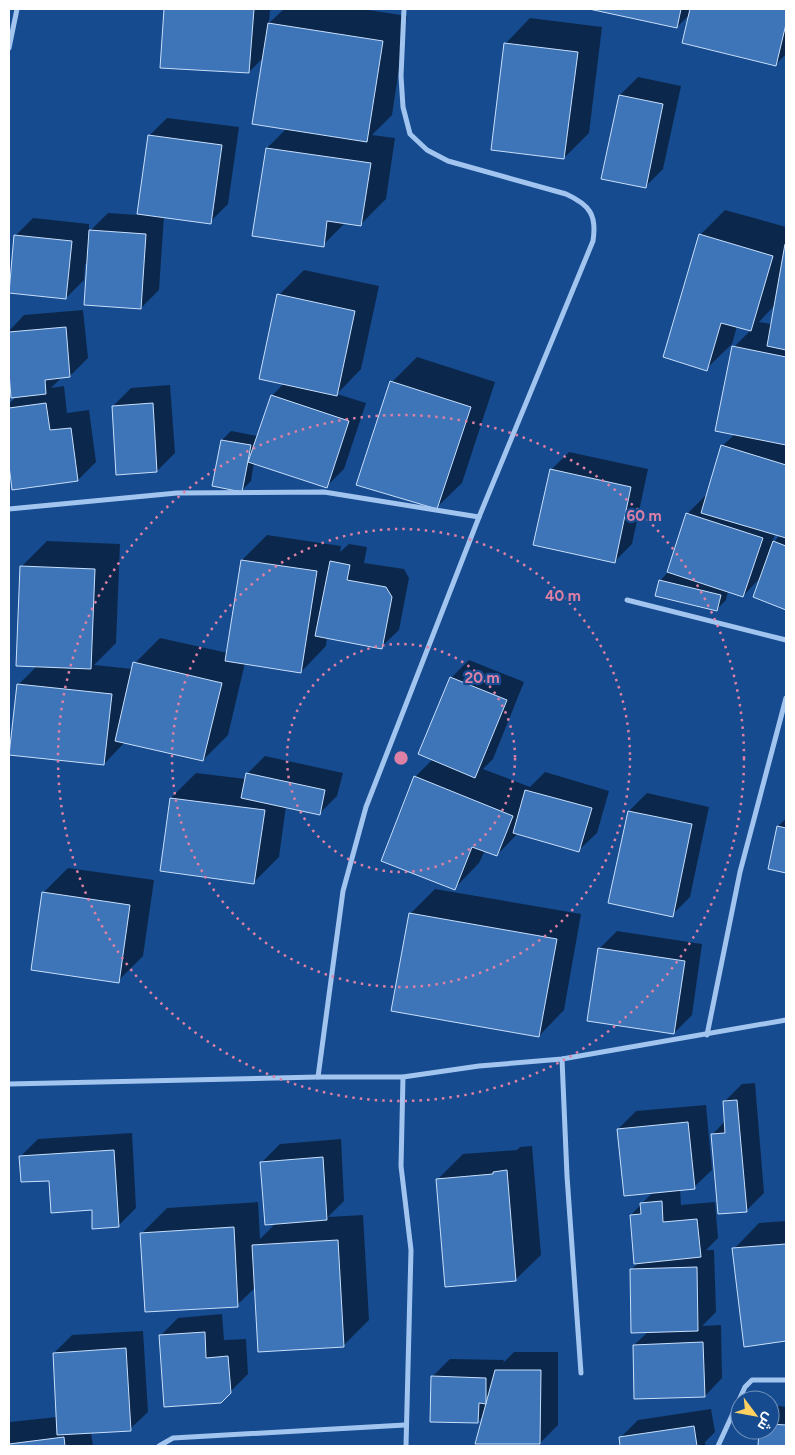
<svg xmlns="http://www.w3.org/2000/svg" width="795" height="1455" font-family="Figtree,Cairo,sans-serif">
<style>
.shadow{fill:#0007;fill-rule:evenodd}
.building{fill:#3e75b8;stroke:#c8dffb}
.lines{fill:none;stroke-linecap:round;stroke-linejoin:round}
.minor{stroke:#a2c5f0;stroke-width:5}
.ring{fill:none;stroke:#dd80a5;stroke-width:2.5;stroke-dasharray:2.5 5}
.centre{fill:#dd80a5;stroke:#164b8f;stroke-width:2.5}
.ring-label{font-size:15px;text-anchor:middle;font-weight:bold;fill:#dd80a5;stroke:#164b8f;stroke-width:4.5;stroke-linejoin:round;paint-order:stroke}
</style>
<rect width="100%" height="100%" fill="#164b8f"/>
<g class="shadow">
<polygon points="165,9 270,9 269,23 284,9 362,9 407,16 392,115 372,135 395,138 386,199 361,224 346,222 323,245 254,235 267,148 287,128 263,58 249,72 162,67"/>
<polygon points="595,9 786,9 786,54 776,64 691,13 677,27"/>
<polygon points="530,18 602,27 589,133 564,158 505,44"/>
<polygon points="638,77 681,86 663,169 645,187 620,95"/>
<polygon points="167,118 239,127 228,204 210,222 164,216 159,290 141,308 88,265 85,264 84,280 66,298 9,292 15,236 33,218 89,224 89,232 108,213 138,215 149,136"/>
<path d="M 725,210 L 786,227 L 786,608 L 754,597 L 761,577 L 743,596 L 728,591 L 726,600 L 717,609 L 660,581 L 669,571 L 687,514 L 705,496 L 707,496 L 722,446 L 735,434 L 734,347 L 751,330 L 737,326 L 732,344 L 706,369 L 700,235 ZM 775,305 L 772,324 L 759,322 ZM 775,534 L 780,535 L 772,544 Z"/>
<polygon points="304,270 379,286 361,369 337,394 366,403 344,469 326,487 254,462 251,481 242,490 222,440 231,431 258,436 272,396 284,383 279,295"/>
<polygon points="83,310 88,358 70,376 62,377 51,388 64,386 67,413 89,410 96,462 78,480 13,488 9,455 9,404 17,396 12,396 9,358 9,331 24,315"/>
<polygon points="417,357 495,382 462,483 436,508 392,382"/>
<polygon points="170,385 175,453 157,471 113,406 131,388"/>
<polygon points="569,452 648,469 632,544 614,562 551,470"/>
<polygon points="267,535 341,546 340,552 349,544 367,547 364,563 404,569 409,578 399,630 381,647 327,637 326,646 301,672 245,663 228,735 203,760 125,742 104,764 18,685 37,666 21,567 47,541 120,544 116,643 94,665 133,669 135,663 160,638 228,653 242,560"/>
<polygon points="469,660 524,682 493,759 483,769 530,787 545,772 609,791 597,833 579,850 518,833 497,855 485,850 479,863 454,889 415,777 433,759 451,678"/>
<polygon points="265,756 343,773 337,796 320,813 286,806 279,857 254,882 171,798 196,773 246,779 247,774"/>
<polygon points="647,793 709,807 690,897 672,915 629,811"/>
<polygon points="786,819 786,872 770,868 778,826"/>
<polygon points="68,868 154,880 143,956 118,981 43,893"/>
<polygon points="435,889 581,914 564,1010 539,1036 410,914"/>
<polygon points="617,931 702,944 692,1015 674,1033 599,949"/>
<polygon points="755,1083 764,1193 746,1211 712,1135 725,1121 724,1102 742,1084"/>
<polygon points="706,1105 712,1170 694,1187 680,1189 681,1205 715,1202 718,1238 706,1250 714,1250 716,1312 702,1326 721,1325 722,1378 705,1396 634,1345 648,1332 631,1270 639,1262 631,1215 654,1191 618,1129 636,1111"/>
<polygon points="132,1133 136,1208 118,1226 20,1157 38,1139"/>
<polygon points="341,1139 344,1201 328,1217 363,1215 369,1320 344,1345 256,1287 237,1305 142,1233 167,1208 258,1202 260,1239 277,1222 262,1162 280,1144"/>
<polygon points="532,1146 541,1255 515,1280 437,1180 463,1154 517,1150 520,1147"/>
<polygon points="786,1221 786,1340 745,1346 734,1249 759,1223"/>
<polygon points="222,1314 224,1340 246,1339 248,1374 220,1402 160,1336 178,1318"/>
<polygon points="143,1331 148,1412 130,1429 91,1432 93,1446 9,1446 10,1422 57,1417 54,1353 72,1335"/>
<polygon points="514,1352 558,1352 558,1425 540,1443 484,1415 478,1422 432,1377 450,1359 504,1360 503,1363"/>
<polygon points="779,1406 786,1407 786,1446 760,1446 760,1430 770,1430 770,1415"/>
<polygon points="711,1409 715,1432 705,1442 706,1446 621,1446 620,1438 638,1420"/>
</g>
<g class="building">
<polygon points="164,9 254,9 249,73 160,68"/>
<polygon points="589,9 681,9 677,28"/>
<polygon points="690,9 786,9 786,24 776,66 682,43"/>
<polygon points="268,23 383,41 367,142 252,124"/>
<polygon points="504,43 578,52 564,159 491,150"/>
<polygon points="619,95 663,104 646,188 601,179"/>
<polygon points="148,135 222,145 211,224 137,214"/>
<polygon points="266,148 371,163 361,226 327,221 324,247 252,236"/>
<polygon points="89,230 146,234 141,309 84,305"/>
<polygon points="699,234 773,256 751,331 721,323 707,371 663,357"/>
<polygon points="14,235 72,241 66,299 9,293"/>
<polygon points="785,244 786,244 786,350 767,346"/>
<polygon points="277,294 355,311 337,396 259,379"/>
<polygon points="66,327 70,377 45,380 46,394 11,398 9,372 9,332"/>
<polygon points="732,346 786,357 786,445 715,431"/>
<polygon points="390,381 471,407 437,509 356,485"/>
<polygon points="271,395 349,421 327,488 248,462"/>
<polygon points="46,403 50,430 71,428 78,481 12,490 9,465 9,408"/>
<polygon points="153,403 157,472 116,475 112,406"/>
<polygon points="221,440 251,445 242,492 212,486"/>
<polygon points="721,445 786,465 786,538 701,513"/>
<polygon points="550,469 631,487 615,563 533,545"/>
<polygon points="686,513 763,538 743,597 667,572"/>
<polygon points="773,541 786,546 786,610 753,597"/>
<polygon points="241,560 317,571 301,673 225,661"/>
<polygon points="330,561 350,565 347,580 386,587 392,597 382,649 315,636"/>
<polygon points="20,566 95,569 91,669 16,666"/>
<polygon points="659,580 721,595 717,611 655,596"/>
<polygon points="133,662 222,683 203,761 115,741"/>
<polygon points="450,677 507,700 475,778 418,754"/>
<polygon points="17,684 112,694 104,765 9,755"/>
<polygon points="246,773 325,790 320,815 241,798"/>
<polygon points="414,776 513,816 497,856 472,847 455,890 381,861"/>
<polygon points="525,790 592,808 579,852 513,833"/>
<polygon points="170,798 265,810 254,884 160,871"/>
<polygon points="628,811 692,824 673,917 608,903"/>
<polygon points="777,826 786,828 786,873 768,869"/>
<polygon points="42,892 130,905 119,983 31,970"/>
<polygon points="409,913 557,939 539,1037 391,1011"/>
<polygon points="598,948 685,961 674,1034 587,1021"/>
<polygon points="737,1100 747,1212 718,1214 711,1134 725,1133 723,1101"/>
<polygon points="688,1122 695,1189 624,1196 617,1129"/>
<polygon points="114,1150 119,1227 92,1229 92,1210 51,1213 49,1181 21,1182 19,1156"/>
<polygon points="323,1157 327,1220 265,1225 260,1162"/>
<polygon points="507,1170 516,1281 445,1287 436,1179 493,1174 493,1172"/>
<polygon points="662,1201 663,1222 697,1219 701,1257 634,1264 630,1215 641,1214 640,1203"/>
<polygon points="234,1227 238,1307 145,1312 140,1233"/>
<polygon points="338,1240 344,1347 258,1352 252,1245"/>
<polygon points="786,1244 786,1341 744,1347 732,1248"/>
<polygon points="697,1267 698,1331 631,1333 630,1269"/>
<polygon points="205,1332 206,1358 228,1356 231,1393 221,1403 164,1407 159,1335"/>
<polygon points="703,1342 705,1397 634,1399 633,1345"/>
<polygon points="126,1348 131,1431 57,1435 53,1353"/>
<polygon points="495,1370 541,1370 540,1444 475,1444"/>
<polygon points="431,1376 486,1378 486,1404 479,1403 478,1423 430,1422"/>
<polygon points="770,1424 786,1425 786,1446 758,1446 759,1430 770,1430"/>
<polygon points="694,1426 697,1446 620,1446 619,1437"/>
<polygon points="64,1437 65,1446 9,1446 9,1444"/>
</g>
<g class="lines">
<g class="minor">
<polyline points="9,48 17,9"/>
<polyline points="9,509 177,493 324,492 479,517"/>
<polyline points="627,600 786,640"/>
<polyline points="707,1035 740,872 786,698"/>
<polyline points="562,1059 567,1176 581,1373"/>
<path d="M 318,1077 L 343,891 L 366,807 L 479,517 L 593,241 C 597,215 590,205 566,194 L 448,161 L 427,150 L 410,134 L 403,107 L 401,76 L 404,9"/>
<polyline points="403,1077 401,1166 411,1250 406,1446"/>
<polyline points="9,1084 318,1077 403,1077 479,1066 562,1059 786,1020"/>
<polyline points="159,1446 173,1438 405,1425"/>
<polyline points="718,1446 745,1387 752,1380 786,1380"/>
</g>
</g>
<g class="ring">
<circle cx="401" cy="758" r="114"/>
<circle cx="401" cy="758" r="229"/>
<circle cx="401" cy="758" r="343"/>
</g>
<circle cx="401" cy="758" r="8" class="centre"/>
<g class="ring-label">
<text x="644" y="521">60 m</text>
<text x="563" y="601">40 m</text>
<text x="482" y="683">20 m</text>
</g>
<rect width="795" height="1455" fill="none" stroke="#ffffff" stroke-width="20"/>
<g transform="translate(755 1415) rotate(122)"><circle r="24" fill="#164b8f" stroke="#7393bc"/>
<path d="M0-4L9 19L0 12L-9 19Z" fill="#ffd161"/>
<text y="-8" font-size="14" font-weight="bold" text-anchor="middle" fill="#ffffff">ش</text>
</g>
</svg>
